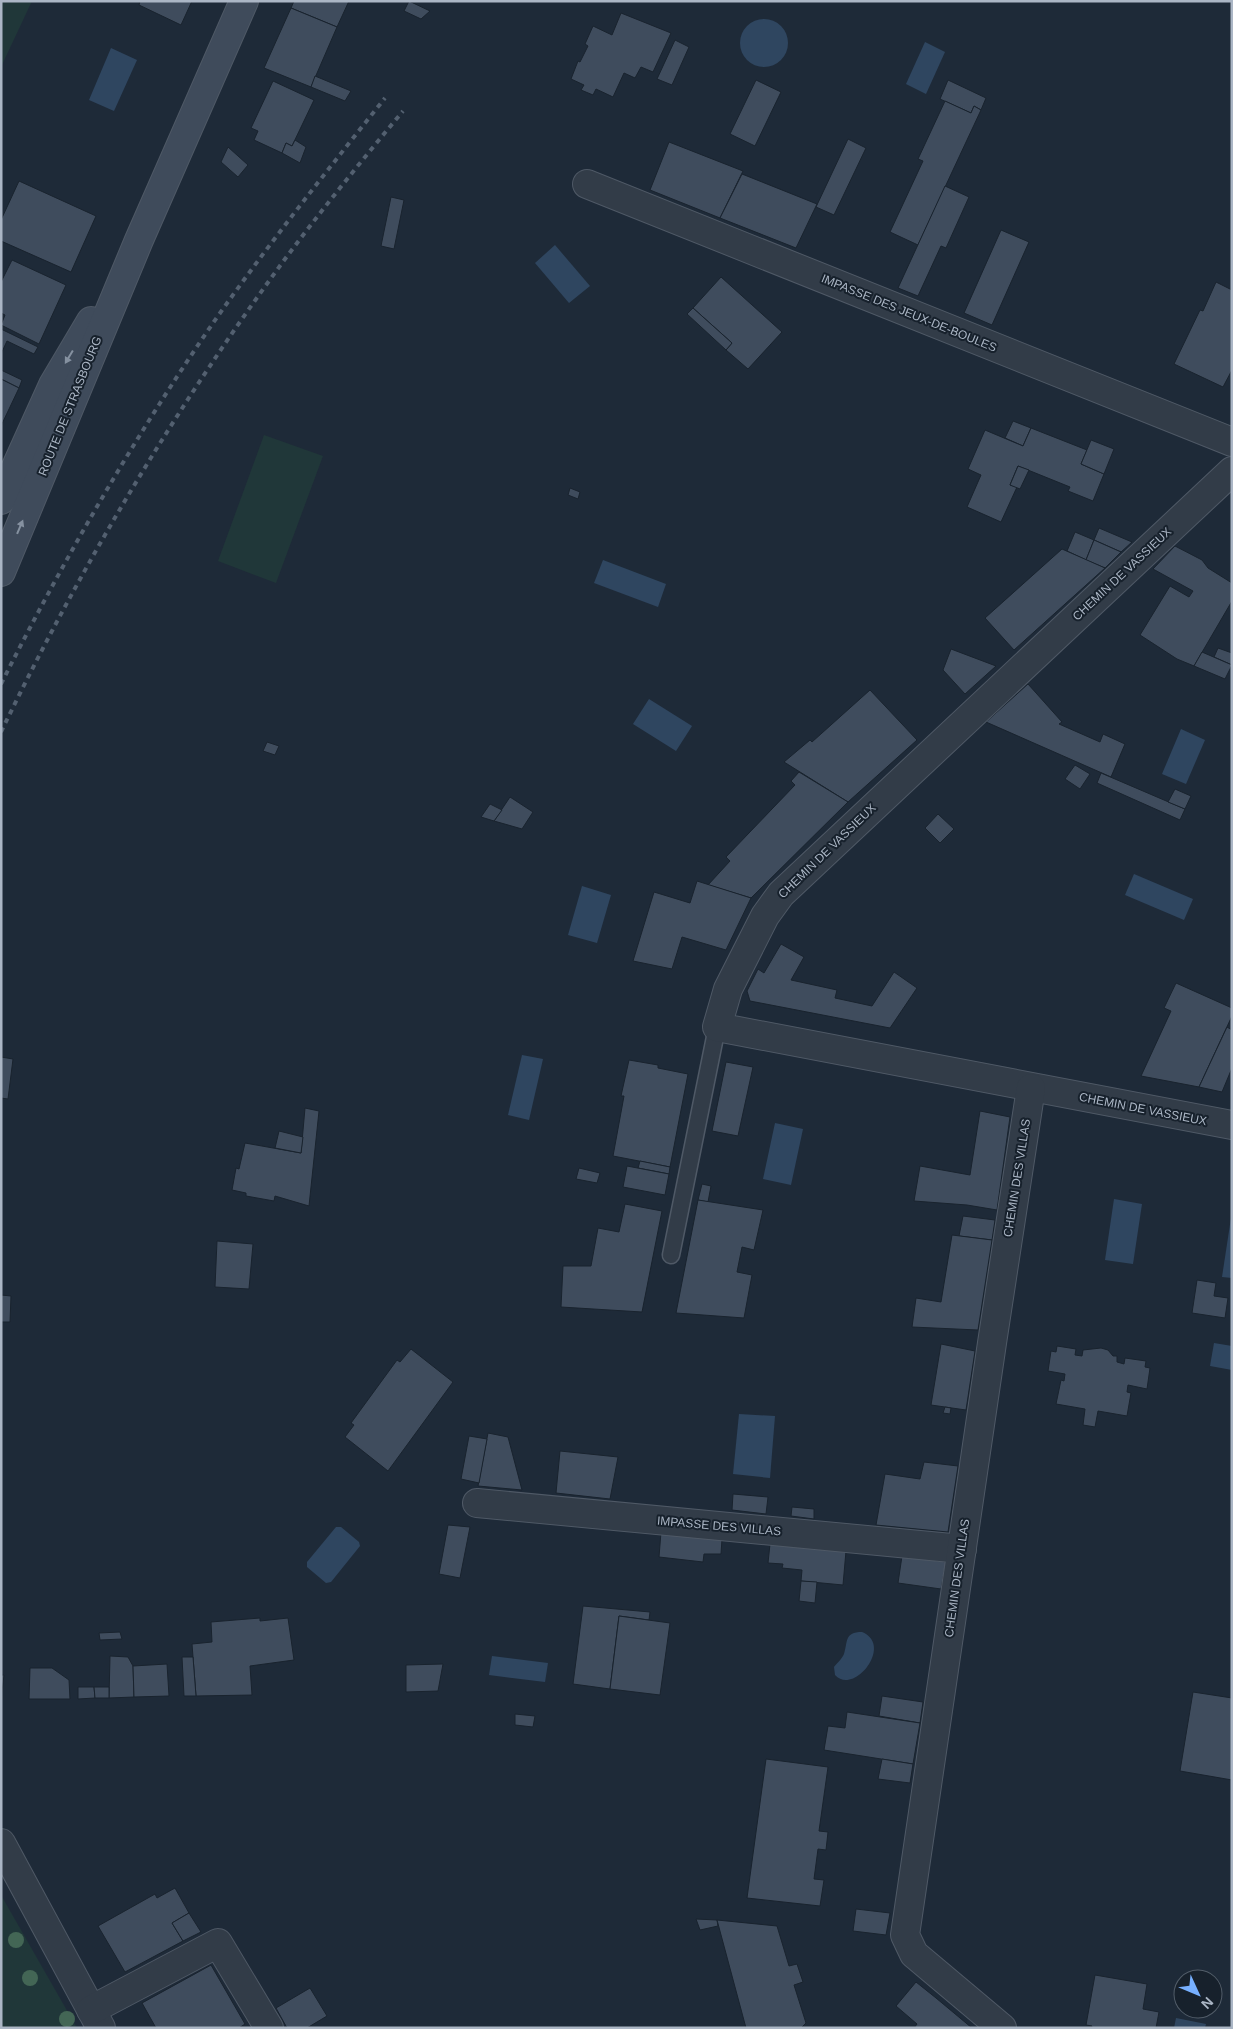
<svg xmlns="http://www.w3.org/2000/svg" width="1233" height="2029" font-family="Arial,sans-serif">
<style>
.green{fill:#203739}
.water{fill:#2f4660}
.building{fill:#3f4c5d;stroke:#19232e}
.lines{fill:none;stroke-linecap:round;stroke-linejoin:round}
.lane-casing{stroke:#4f5966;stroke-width:19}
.street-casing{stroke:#4f5966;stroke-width:30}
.secondary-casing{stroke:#4f5966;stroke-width:30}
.lane{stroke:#323c48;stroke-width:16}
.street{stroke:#323c48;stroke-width:28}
.secondary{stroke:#3f4b5b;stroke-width:28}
.rail{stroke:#536070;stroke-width:4;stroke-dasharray:5 5;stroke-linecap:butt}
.tree{fill:#436655}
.oneway{fill:#8591a0}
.labels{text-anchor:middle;stroke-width:4;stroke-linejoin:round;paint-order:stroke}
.street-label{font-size:12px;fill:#abb6c5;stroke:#17212c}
</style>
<rect width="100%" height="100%" fill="#1e2a38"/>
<g class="green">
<polygon points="1,1 32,1 1,67"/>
<polygon points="264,435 323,456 276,583 218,561"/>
<polygon points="1,1895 77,2028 1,2028"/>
</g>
<g class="water">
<circle cx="764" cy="43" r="24"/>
<polygon points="925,42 945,52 926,94 906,84"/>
<polygon points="111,48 137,60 114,111 89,100"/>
<polygon points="555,245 590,286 569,303 535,263"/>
<polygon points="603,560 666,584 658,607 594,583"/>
<polygon points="649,699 692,726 676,751 633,724"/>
<polygon points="1181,729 1205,740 1186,784 1162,774"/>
<polygon points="1134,874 1193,899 1184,920 1125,895"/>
<polygon points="582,886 611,895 597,943 568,935"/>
<polygon points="522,1055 543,1059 529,1120 508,1115"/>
<polygon points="775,1123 803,1129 791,1185 763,1179"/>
<polygon points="1114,1199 1142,1204 1133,1264 1105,1260"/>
<polygon points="1231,1218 1232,1218 1232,1278 1222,1277"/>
<polygon points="1214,1343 1232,1346 1232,1370 1210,1366"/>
<polygon points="739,1414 775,1416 770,1478 733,1474"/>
<polygon points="336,1527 341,1527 359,1542 360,1546 331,1582 326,1583 307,1567 307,1562"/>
<path d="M 862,1632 C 894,1645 854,1696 835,1675 L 834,1667 C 837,1663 842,1659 844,1654 C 848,1642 844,1632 862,1632 Z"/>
<polygon points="492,1656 548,1663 545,1682 489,1675"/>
<polygon points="1176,2018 1206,2024 1205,2028 1174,2028"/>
</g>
<g class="building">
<polygon points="140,1 192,1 181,25 139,5"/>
<polygon points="294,1 349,1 337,27 291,8"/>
<polygon points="409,1 430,11 421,19 404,11"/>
<polygon points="291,8 337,27 311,87 264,68"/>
<polygon points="621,13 671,33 653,72 641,67 635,78 624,73 613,97 596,89 593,95 581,90 584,85 571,79 578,61 580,62 588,46 585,44 593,26 612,35"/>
<polygon points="675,40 689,47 672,85 657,79"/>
<polygon points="315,76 351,91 345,101 311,87"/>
<polygon points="756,80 781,92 755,146 730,134"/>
<polygon points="948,80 986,98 981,110 974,106 971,113 940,99"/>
<polygon points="273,81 314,100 292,146 286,143 282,153 254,140 258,131 251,128"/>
<polygon points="945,101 971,113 974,106 981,110 918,245 890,232 923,161 918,159"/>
<polygon points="848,139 866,148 834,215 816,207"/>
<polygon points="295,140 306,147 300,163 282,153 286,143 292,146"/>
<polygon points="669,142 743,171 720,218 650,190"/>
<polygon points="228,147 248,165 238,177 221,162"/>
<polygon points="742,174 817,204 796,248 720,218"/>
<polygon points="19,181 96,216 71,272 1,241 1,220"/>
<polygon points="945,186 969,197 946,248 941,246 918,296 898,288"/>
<polygon points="391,197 404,200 394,249 381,246"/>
<polygon points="1001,230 1029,242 992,325 964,313"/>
<polygon points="12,260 66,285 39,344 1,325 5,315 1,313 1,282"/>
<polygon points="721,277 782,332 748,369 726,350 732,343 693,308"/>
<polygon points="1216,282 1232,290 1232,370 1223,387 1174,364 1200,310 1203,311"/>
<polygon points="693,308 732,343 726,350 687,314"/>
<polygon points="1,329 38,347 34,354 7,341 1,354"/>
<polygon points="1,370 22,380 19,388 1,379"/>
<polygon points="1,379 19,388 1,426"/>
<polygon points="1013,421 1031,428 1023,446 1005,438"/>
<polygon points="1031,428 1087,450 1081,464 1104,474 1093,501 1068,491 1070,487 1018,466 1010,485 1017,487 1001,522 967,507 981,475 968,469 985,430 1023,446"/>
<polygon points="1091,440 1114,449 1104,474 1081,464"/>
<polygon points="1018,466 1029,470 1020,489 1010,485"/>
<polygon points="570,488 580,492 578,499 568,495"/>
<polygon points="1099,528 1132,542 1121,552 1094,540"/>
<polygon points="1075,532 1094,540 1086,560 1067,551"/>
<polygon points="1094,540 1121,552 1105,568 1086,560"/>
<polygon points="1175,546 1202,560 1208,568 1232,583 1232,601 1194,666 1177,659 1140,635 1170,586 1189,597 1193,591 1153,569"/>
<polygon points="1062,549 1105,568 1014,650 985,618"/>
<polygon points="1218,648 1232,653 1232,665 1214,657"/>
<polygon points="951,649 996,666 965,694 943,670"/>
<polygon points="1202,652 1232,665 1225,679 1194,666"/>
<polygon points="1028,684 1062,722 1059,724 1100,742 1103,734 1125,744 1111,777 986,722"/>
<polygon points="870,690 917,740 848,802 784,762 810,740 812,742"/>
<polygon points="267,742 279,746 275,755 263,751"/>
<polygon points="1075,765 1090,774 1080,789 1065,779"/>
<polygon points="799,772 848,802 751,898 708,885 730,861 726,857 795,785 791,781"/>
<polygon points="1101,773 1185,809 1180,820 1097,783"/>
<polygon points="1175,789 1191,796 1185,809 1168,802"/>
<polygon points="510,797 533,812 522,829 494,821"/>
<polygon points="490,804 502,810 494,821 481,817"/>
<polygon points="938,814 954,829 940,843 925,828"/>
<polygon points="697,881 751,898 726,950 682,937 672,969 633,961 654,892 690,903"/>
<polygon points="781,944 804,957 791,980 837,990 835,998 872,1006 894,972 917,988 890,1028 750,1001 747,991 758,969 764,973"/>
<polygon points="1176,983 1232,1008 1232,1016 1199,1087 1141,1076 1171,1011 1164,1008"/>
<polygon points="1227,1027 1232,1030 1232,1068 1222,1092 1199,1087"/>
<polygon points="1,1057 13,1059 8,1099 1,1098"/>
<polygon points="629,1060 658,1065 658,1068 688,1074 670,1167 613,1156 624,1096 621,1096"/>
<polygon points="726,1062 753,1067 738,1136 712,1131"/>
<polygon points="305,1108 319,1111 309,1206 275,1196 274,1201 246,1196 246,1193 232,1190 236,1168 239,1169 245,1143 301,1153"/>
<polygon points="980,1111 1010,1117 997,1210 967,1205 914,1201 920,1166 970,1175"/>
<polygon points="279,1131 303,1137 301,1153 275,1148"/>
<polygon points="640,1161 670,1167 669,1174 638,1168"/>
<polygon points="627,1166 669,1174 665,1195 623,1187"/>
<polygon points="579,1168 600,1173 597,1183 576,1179"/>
<polygon points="702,1184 711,1186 708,1202 698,1200"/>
<polygon points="698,1200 763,1210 754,1250 742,1247 737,1272 752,1275 744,1318 676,1313"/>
<polygon points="625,1204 662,1211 642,1312 561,1307 563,1266 591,1266 598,1228 619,1232"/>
<polygon points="963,1216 995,1220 992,1240 959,1236"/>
<polygon points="952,1235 992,1240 978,1330 912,1327 916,1298 941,1302"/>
<polygon points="217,1241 253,1244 249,1289 215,1287"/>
<polygon points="1197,1280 1216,1283 1214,1296 1228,1298 1225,1318 1192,1313"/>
<polygon points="1,1295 11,1296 10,1322 1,1322"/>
<polygon points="941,1344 975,1351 966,1410 931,1405"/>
<polygon points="1057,1346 1076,1349 1075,1355 1082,1356 1083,1350 1101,1348 1108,1350 1113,1356 1117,1356 1117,1362 1124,1364 1125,1358 1146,1361 1145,1367 1150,1368 1147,1389 1128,1385 1127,1392 1131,1393 1127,1416 1098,1411 1095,1427 1083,1425 1085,1409 1056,1404 1061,1380 1064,1381 1065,1374 1048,1371 1051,1351 1056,1352"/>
<polygon points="411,1349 453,1382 388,1471 345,1437 354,1425 351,1423 397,1360 400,1362"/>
<polygon points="945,1407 951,1408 950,1414 943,1413"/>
<polygon points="488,1433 508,1437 522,1490 478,1486"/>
<polygon points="469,1436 487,1439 479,1483 461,1479"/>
<polygon points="560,1451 618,1457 610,1499 556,1493"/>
<polygon points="924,1462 958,1466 948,1532 876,1525 885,1474 920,1479"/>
<polygon points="733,1494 768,1497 766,1514 732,1510"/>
<polygon points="792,1507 814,1509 814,1519 791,1516"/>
<polygon points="448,1525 470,1527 460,1578 439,1574"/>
<polygon points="661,1532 722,1539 721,1554 704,1554 703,1562 659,1557"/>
<polygon points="770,1544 846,1551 843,1585 801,1581 802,1570 782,1568 783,1564 768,1563"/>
<polygon points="902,1556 946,1562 941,1589 898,1583"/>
<polygon points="801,1581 817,1582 815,1603 799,1601"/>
<polygon points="583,1606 650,1612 649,1620 619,1616 610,1689 573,1684"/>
<polygon points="619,1616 670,1623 660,1695 610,1689"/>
<polygon points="260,1618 260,1621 288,1618 294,1660 250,1666 252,1695 196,1696 192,1644 212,1642 211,1622"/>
<polygon points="120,1632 122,1639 100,1640 99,1633"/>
<polygon points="110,1656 128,1657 133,1666 134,1697 109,1698"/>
<polygon points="182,1657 193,1657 196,1696 184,1696"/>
<polygon points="167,1664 169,1696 134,1697 133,1666"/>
<polygon points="443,1664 438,1691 406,1692 406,1665"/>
<polygon points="30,1668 52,1668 69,1680 70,1699 29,1699"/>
<polygon points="1,1675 4,1675 1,1700"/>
<polygon points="78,1687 94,1687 95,1698 78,1699"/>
<polygon points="94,1687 109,1687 109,1698 95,1698"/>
<polygon points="1193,1692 1232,1698 1232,1780 1180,1771"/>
<polygon points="882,1696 923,1702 920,1723 879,1716"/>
<polygon points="847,1712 920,1723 913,1764 824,1750 828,1726 845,1728"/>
<polygon points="515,1714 535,1716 533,1727 515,1725"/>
<polygon points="766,1759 828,1767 819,1831 828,1832 826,1850 818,1849 814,1879 824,1880 820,1906 747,1898"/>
<polygon points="882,1759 913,1764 910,1783 878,1779"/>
<polygon points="175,1888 189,1913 172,1923 183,1941 125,1972 98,1926 155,1894 157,1898"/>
<polygon points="856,1909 890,1913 886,1935 853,1931"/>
<polygon points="189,1913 201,1932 183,1941 172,1923"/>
<polygon points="696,1919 717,1920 718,1926 700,1930"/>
<polygon points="717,1920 777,1926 789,1966 797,1964 803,1982 794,1985 806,2023 801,2028 746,2028"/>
<polygon points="211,1965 245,2024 239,2028 156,2028 142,2003"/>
<polygon points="1095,1975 1147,1984 1143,2009 1159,2012 1156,2028 1091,2028 1092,2026 1086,2025"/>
<polygon points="916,1982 936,1998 972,2028 914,2028 917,2024 896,2006"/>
<polygon points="310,1988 327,2016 307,2028 287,2028 276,2008"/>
</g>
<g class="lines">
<g class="lane-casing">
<polyline id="lane" points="671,1255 717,1027"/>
</g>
<g class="street-casing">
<g id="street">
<polyline points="587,184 1232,442"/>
<polyline points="1232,471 781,894 765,916 728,989 717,1027 1232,1125"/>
<polyline points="477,1503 962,1549"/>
<polyline points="1,1843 101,2028"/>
<polyline points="91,2010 218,1943 269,2028"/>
<polyline points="1002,2028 914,1954 905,1935 992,1343 1031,1088"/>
</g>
</g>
<g class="secondary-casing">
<g id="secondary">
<polyline points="1,500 53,385 91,321"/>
<polyline points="1,572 139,240 244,1"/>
</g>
</g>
<use href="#lane" class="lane"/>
<use href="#street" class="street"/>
<use href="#secondary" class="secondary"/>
<g class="rail">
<path d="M 1,684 C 64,559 134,438 213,323 C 267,246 326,172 385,98"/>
<path d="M 1,732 C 81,566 176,407 285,259 C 323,208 363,159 403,111"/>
</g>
</g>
<g class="tree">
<circle cx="16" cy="1940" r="8"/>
<circle cx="30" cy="1978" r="8"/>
<circle cx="67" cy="2019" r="8"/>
</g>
<defs><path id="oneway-solid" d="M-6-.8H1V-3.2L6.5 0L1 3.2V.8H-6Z" transform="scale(1.25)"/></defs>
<g class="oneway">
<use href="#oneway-solid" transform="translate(69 357) rotate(121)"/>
<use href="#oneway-solid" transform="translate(20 527) rotate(-67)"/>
</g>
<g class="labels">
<g class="street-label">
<text transform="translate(909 313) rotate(22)" y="4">IMPASSE DES JEUX-DE-BOULES</text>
<text transform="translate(70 406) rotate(-68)" y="4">ROUTE DE STRASBOURG</text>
<text transform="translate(1122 574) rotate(-43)" y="4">CHEMIN DE VASSIEUX</text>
<text transform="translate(827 851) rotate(-44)" y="4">CHEMIN DE VASSIEUX</text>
<text transform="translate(1143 1109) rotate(11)" y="4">CHEMIN DE VASSIEUX</text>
<text transform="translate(1017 1178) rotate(-81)" y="4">CHEMIN DES VILLAS</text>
<text transform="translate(719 1526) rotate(5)" y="4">IMPASSE DES VILLAS</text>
<text transform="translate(957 1578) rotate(-82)" y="4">CHEMIN DES VILLAS</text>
</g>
</g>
<rect width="1233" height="2029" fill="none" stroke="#abb6c5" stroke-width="5"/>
<g transform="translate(1198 1994) rotate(134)"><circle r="24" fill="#17212c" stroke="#525d69"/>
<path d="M0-4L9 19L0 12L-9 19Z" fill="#77b0ff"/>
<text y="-8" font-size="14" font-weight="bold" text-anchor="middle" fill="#abb6c5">N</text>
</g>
</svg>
